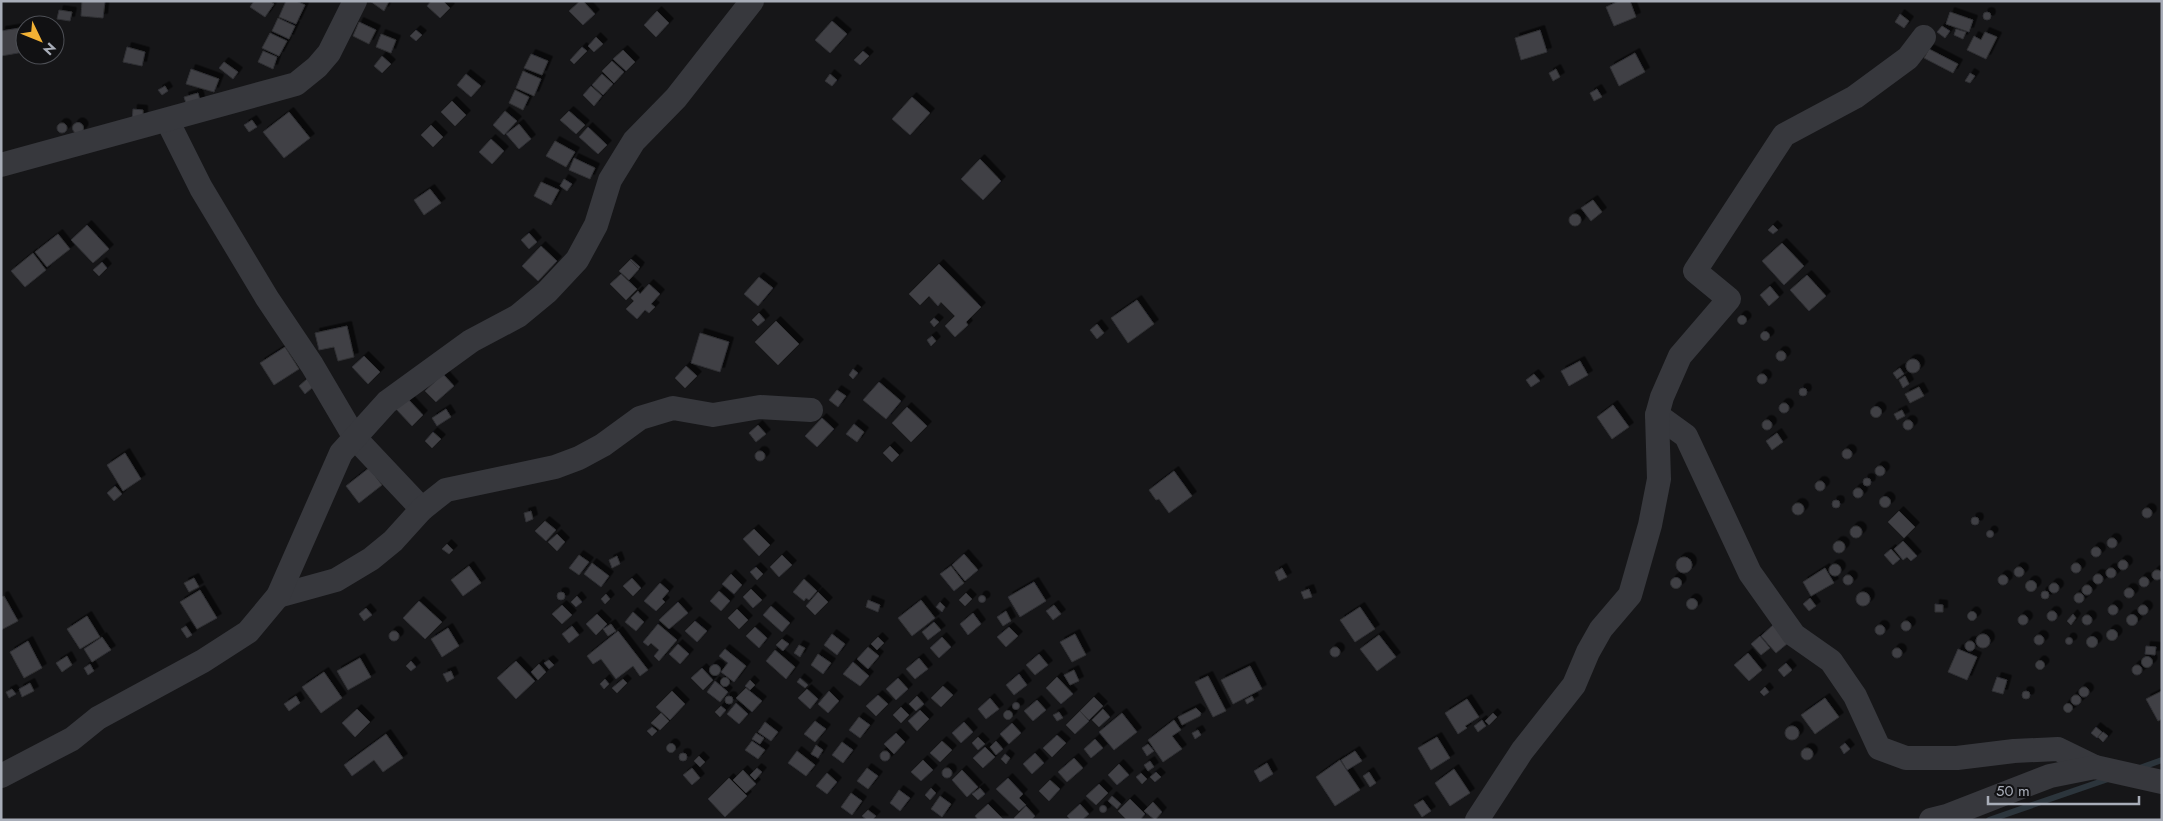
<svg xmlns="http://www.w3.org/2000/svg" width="2163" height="821" font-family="Jost,sans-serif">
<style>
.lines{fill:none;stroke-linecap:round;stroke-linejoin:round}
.stream{stroke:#2c353c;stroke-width:6}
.building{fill:#404145;stroke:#303034;filter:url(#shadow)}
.minor{stroke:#37383d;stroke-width:24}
</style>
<defs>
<filter id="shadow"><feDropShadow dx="4.5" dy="-4.5" stdDeviation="0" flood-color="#0009"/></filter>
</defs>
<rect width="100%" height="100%" fill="#161618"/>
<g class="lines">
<g class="stream">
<polyline points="2137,769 2162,760"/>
<polyline points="1989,820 2111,778"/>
</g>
</g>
<g class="building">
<polygon points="82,1 105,1 103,18 81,16"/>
<polygon points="254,1 269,1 274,4 265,17 250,7"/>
<polygon points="286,1 296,1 305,5 296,24 279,17"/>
<polygon points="370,1 389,1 384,11"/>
<polygon points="431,1 443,1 450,8 440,18 427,6"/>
<polygon points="580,1 583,1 595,14 583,25 569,11"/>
<polygon points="1619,1 1630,1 1636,17 1614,26 1606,7"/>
<polygon points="59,10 72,12 70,21 57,19"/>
<polygon points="657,11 669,23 656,37 644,25"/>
<polygon points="1950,12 1973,20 1969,32 1946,24"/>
<circle cx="1987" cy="16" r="4"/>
<polygon points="1900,14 1909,21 1904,28 1895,22"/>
<polygon points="278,18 295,26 289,39 272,31"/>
<polygon points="832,21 847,34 830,53 815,40"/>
<polygon points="359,22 376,30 369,44 353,36"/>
<polygon points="1942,26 1950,31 1945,38 1937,32"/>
<polygon points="20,28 24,52 1,56 1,31"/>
<polygon points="1956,29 1966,32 1963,39 1954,35"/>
<polygon points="416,30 422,35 416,41 410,36"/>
<polygon points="1540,30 1547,52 1521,60 1515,38"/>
<polygon points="1985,32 1997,37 1986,59 1967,50 1974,36 1981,40"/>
<polygon points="270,33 287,41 279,56 262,48"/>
<polygon points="381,34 396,40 391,53 376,47"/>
<polygon points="596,37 603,44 594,52 588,46"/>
<polygon points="127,47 145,52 142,66 123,62"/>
<polygon points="582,47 587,51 574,64 570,60"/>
<polygon points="1929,49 1958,64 1953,73 1924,58"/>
<polygon points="623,50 635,62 626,71 613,59"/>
<polygon points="263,51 277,57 273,69 258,62"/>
<polygon points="863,51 869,56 860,65 854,60"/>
<polygon points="1635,53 1645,72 1619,86 1610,67"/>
<polygon points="531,54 548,61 542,75 524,68"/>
<polygon points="382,56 391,64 382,73 374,66"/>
<polygon points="612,61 624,72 614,83 602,71"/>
<polygon points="224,62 238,72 233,79 219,68"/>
<polygon points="191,69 219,79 214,92 186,84"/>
<polygon points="1556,69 1560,77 1553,81 1549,73"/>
<polygon points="523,71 541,79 534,96 516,88"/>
<polygon points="1970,73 1975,76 1970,83 1965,81"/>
<polygon points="466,74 481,86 471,97 457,85"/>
<polygon points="602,74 613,84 603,95 592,85"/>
<polygon points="830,74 837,80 832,86 825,81"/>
<polygon points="165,86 168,91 162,95 158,90"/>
<polygon points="591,86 602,96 594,106 583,95"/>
<polygon points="1597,89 1602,97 1594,101 1590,93"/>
<polygon points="515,90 529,97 523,110 509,103"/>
<polygon points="198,93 201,104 188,109 184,97"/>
<polygon points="912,97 930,113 910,135 892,119"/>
<polygon points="452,101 466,115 455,126 441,112"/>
<polygon points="133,109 143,110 143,122 132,121"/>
<polygon points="505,111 517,121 504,135 493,125"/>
<polygon points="569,111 585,125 576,134 560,120"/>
<polygon points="289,112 310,138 284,158 263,132"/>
<polygon points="252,120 257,127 249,132 244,125"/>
<circle cx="78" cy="128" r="5.5"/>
<circle cx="62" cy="128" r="5"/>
<polygon points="519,124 531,139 519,149 506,134"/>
<polygon points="431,125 443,137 433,147 421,135"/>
<polygon points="588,127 607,145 598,154 579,137"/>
<polygon points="491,139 504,151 492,164 479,152"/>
<polygon points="555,141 575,152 566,167 546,156"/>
<polygon points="574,158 595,168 590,179 569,170"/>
<polygon points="980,159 1001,181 983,200 961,179"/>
<polygon points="564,179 572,184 567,191 560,186"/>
<polygon points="541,182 559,190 551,205 534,196"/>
<polygon points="430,189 441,203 424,215 414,200"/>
<polygon points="1593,200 1602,212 1591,221 1581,208"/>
<circle cx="1575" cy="220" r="6"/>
<polygon points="87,225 109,249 93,263 71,240"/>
<polygon points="1773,225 1778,230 1773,234 1768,230"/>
<polygon points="529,233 537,242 529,249 521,240"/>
<polygon points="58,234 70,249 47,267 35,252"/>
<polygon points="1782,243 1804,266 1784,285 1762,261"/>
<polygon points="541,246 557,261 538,281 522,266"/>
<polygon points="33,253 46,270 25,287 11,271"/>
<polygon points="631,259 640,267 632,276 623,267"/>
<polygon points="630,260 639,269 629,280 619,271"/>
<polygon points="102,262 107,268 99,276 93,270"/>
<polygon points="939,264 981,307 966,322 968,325 955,337 945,326 955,316 941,302 938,306 929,296 920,305 909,294"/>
<polygon points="621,274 637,289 626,300 610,284"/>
<polygon points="1807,275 1826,296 1809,311 1790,290"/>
<polygon points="759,277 773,288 758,306 744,294"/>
<polygon points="649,284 660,294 651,304 655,307 649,313 645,310 637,319 626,309 634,301 631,298 638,291 640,294"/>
<polygon points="1770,286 1779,297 1769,306 1760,295"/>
<polygon points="1137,300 1154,324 1128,343 1111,318"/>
<polygon points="759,313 765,320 758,326 752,320"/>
<circle cx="1742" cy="320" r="4.5"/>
<polygon points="934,318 939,322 934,327 930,322"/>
<polygon points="776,321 799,344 778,365 755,342"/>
<polygon points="1097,324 1104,333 1097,339 1090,330"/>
<polygon points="347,326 354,357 338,361 334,347 319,350 315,333"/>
<circle cx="1765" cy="336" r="4.5"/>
<polygon points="700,333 729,342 720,372 691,363"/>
<polygon points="932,336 936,341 931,346 927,340"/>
<polygon points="285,347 299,369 274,385 260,363"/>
<circle cx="1781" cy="356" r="5"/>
<polygon points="364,356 380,372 368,384 352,367"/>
<circle cx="1913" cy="366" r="7"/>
<polygon points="1580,361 1588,375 1569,386 1561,371"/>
<polygon points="686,366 697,376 685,388 675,378"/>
<polygon points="1900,368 1904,374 1897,379 1893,373"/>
<polygon points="853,369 858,373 853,379 849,375"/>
<circle cx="1762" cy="379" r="5"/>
<polygon points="443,374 454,386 436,402 425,391"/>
<polygon points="1534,374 1540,381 1531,387 1526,380"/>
<polygon points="1905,376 1909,384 1903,388 1899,380"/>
<polygon points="307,379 313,387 305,394 299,386"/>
<polygon points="879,382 901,401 886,419 863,400"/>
<polygon points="1919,387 1924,396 1910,403 1905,394"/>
<circle cx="1803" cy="392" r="4"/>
<polygon points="837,390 846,396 838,407 829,400"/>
<polygon points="407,398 423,415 412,426 396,409"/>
<circle cx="1784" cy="408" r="5"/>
<polygon points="1613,405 1629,427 1612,439 1597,417"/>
<circle cx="1876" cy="412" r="5.5"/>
<polygon points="907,407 927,426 911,442 892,423"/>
<polygon points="446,409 451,417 437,426 432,418"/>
<polygon points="1902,410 1905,416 1897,420 1894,414"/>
<polygon points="822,418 834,429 817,447 805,436"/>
<circle cx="1908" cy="425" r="5"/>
<circle cx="1767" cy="425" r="5"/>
<polygon points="854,424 864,432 857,442 846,434"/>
<polygon points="758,425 766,434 756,442 749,433"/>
<polygon points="433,432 441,439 432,448 425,441"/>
<polygon points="1777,433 1783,442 1772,450 1766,441"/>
<polygon points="890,446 899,455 892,462 883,453"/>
<circle cx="1847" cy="454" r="5"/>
<circle cx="760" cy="456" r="5"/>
<polygon points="125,453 141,479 123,491 107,465"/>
<circle cx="1880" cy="471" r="5"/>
<polygon points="369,468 382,485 359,503 346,486"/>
<polygon points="1174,471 1192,496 1169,513 1159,499 1156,500 1149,490"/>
<circle cx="1867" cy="482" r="4"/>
<circle cx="1820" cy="486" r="5"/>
<polygon points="115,486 122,494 114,501 107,493"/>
<circle cx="1858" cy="493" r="5"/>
<circle cx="1885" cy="502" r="5.5"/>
<circle cx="1836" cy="504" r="4"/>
<circle cx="1798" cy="509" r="6"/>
<circle cx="2147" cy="513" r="5"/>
<polygon points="531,511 533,519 526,522 524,513"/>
<polygon points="1899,511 1915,527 1904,538 1888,522"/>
<circle cx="1975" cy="521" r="4"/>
<polygon points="545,521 556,530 546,541 535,531"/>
<circle cx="1856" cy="532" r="6"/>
<polygon points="754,529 770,545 759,556 743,539"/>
<circle cx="1990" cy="534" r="3.5"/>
<polygon points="557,534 565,542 557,551 548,542"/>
<circle cx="2112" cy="543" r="5"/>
<circle cx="1839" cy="547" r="6"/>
<polygon points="1903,541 1917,556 1911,561 1907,557 1903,560 1894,549"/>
<polygon points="447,544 453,550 449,554 442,549"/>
<circle cx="2096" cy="552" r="5"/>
<polygon points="1891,549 1900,559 1893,565 1884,555"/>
<polygon points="964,554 978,570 965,581 952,565"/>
<polygon points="579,555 589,562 579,575 569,568"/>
<polygon points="782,555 792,565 779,577 770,567"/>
<polygon points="617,556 620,564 612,568 609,560"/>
<circle cx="1684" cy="565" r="8"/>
<circle cx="2123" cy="565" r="5"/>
<circle cx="2076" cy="568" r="5"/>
<polygon points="592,563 609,576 601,587 584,574"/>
<circle cx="1835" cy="570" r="6"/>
<polygon points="469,566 481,583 463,596 451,580"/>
<polygon points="951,566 964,583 954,591 940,574"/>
<circle cx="2019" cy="572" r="5"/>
<polygon points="756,567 763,574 757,580 750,572"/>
<circle cx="2111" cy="573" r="5"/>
<polygon points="1282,568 1287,577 1279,581 1275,572"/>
<polygon points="1825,568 1834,583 1811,596 1803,582"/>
<circle cx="2157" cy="575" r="5"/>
<circle cx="2098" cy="579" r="5"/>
<polygon points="731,574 742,585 734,594 722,584"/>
<circle cx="2003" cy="580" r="5"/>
<circle cx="1848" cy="580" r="5"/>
<circle cx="2144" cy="582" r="5"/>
<circle cx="1676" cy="583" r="5.5"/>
<polygon points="194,578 199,587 189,592 184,583"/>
<polygon points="632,578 641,588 633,596 623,586"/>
<polygon points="804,579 817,591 809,600 806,598 804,601 793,592"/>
<circle cx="2031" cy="586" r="5.5"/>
<polygon points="1034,582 1046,601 1020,617 1008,597"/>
<circle cx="2054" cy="588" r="5"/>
<polygon points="660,583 669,591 662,599 665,602 656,611 644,601"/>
<circle cx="2087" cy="590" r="5"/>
<circle cx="2129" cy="593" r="5"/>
<polygon points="751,589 762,600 753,608 743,597"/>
<polygon points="1309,589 1312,597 1304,599 1301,592"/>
<polygon points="200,590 217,618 197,629 180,602"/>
<circle cx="2045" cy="595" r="4"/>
<polygon points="719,591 730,601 721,611 710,601"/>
<circle cx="561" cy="596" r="4"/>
<polygon points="818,592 828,602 815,615 806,606"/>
<circle cx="1863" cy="599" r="7"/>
<circle cx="2079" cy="598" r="5"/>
<polygon points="966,593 972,599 965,606 959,600"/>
<polygon points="606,594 610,599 605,604 601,599"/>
<circle cx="982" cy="599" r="3.5"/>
<polygon points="4,596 18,621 1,630 1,597"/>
<polygon points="577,596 582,602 576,607 571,602"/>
<polygon points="1810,598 1816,606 1809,611 1803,604"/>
<circle cx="1692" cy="604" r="5.5"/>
<polygon points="868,600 880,605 878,612 866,607"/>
<polygon points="921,600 935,618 912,636 898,618"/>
<polygon points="419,601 442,622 425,639 403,618"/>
<polygon points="678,602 688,613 669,629 659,620"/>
<polygon points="940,602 945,607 942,612 936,607"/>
<polygon points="1935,604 1943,605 1943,612 1935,612"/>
<circle cx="2113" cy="610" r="5"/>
<circle cx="2143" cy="610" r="5"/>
<polygon points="562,605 572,615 562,624 552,614"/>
<polygon points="1054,605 1061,614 1053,620 1046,611"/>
<polygon points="771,606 790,623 782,632 763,615"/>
<polygon points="1360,607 1375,629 1355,642 1340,620"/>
<polygon points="366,608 372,615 364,621 359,614"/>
<polygon points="737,609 748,620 739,629 728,618"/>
<circle cx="2052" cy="616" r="5"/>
<polygon points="1006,611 1011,621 1003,626 997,617"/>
<circle cx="1972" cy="616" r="4.5"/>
<polygon points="633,612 644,622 636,631 625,622"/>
<polygon points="973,613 981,624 968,635 960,624"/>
<polygon points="597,614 607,624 596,635 586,624"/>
<polygon points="2073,614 2076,618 2071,625 2067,621"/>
<circle cx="2132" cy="620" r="5.5"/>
<circle cx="2023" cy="620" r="5"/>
<circle cx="2087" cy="620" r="5"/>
<polygon points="87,616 100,637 80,649 67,629"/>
<circle cx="1906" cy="626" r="5"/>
<polygon points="695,621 707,631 697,642 685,631"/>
<polygon points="934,622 941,630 928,640 922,632"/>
<polygon points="611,624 616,631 608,636 603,629"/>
<polygon points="658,624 677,640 659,661 654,656 659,650 651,643 648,646 643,642"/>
<circle cx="1880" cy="630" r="5"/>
<polygon points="1773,625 1788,643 1776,653 1761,636"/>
<polygon points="186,626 192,635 187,638 181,629"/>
<polygon points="572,626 579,635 569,643 562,634"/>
<polygon points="755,627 767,638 759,648 746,636"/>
<polygon points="1009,627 1018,636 1006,647 997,637"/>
<polygon points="448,628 459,646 442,657 431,639"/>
<circle cx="2112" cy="635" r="5.5"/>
<polygon points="618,631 648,670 640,676 633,666 616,679 601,659 593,664 587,656"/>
<circle cx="394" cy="636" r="5"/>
<circle cx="1983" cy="641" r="7"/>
<polygon points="832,634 845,644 837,655 824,645"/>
<polygon points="1075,634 1086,655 1072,662 1060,642"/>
<circle cx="2039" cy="640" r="5"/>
<polygon points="1379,635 1396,657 1377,671 1360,649"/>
<polygon points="1760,636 1770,648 1761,655 1751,644"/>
<circle cx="2092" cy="642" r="5.5"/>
<polygon points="102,637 111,650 92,662 84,649"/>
<polygon points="878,637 884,643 877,650 871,644"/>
<polygon points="942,637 951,647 939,658 930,648"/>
<circle cx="2069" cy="641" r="3.5"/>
<polygon points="782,639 789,644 783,651 776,645"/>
<circle cx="1970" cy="646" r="5"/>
<polygon points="28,641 42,668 24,678 10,652"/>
<polygon points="678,644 689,654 680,664 669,654"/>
<polygon points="799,645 805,648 800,657 794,653"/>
<polygon points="2146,646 2156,647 2155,655 2145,654"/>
<circle cx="1335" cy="652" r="5"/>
<polygon points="868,647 879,656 868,669 857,659"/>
<circle cx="1897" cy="653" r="5"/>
<polygon points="725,649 746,666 734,682 721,672 728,663 719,656"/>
<polygon points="1958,649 1977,657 1967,680 1948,672"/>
<polygon points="775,650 795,667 786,679 766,661"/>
<polygon points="1748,653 1762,670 1749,681 1734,665"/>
<polygon points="818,654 831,663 823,674 811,665"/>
<polygon points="1039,654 1048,665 1035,675 1026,665"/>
<polygon points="67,656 72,665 62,672 56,663"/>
<circle cx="2147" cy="662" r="5.5"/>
<polygon points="360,658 371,677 348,690 337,671"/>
<polygon points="919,658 928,669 915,679 906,669"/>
<polygon points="549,660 554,665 549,669 544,663"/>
<circle cx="2040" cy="665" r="4.5"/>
<polygon points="411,661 416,667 411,671 406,666"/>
<polygon points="516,661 535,681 516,699 497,678"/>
<polygon points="853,662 869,676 860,686 843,674"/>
<polygon points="1786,663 1792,670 1784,677 1778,670"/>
<polygon points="90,664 94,671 88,675 84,668"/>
<polygon points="539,664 546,672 538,680 531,672"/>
<circle cx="715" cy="670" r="5.5"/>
<circle cx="2137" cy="670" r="5"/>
<polygon points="1250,666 1262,689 1233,704 1221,680"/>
<polygon points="702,668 713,680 703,690 691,678"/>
<polygon points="1074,670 1079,681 1070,685 1064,675"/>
<polygon points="451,671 454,678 447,682 443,674"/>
<polygon points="324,672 342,698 321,713 302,687"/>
<polygon points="1019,674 1027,685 1014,695 1006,685"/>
<polygon points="1208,676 1226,711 1213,717 1195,682"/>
<polygon points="1057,677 1073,694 1061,704 1046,688"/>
<polygon points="1997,677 2007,680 2003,694 1992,691"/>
<circle cx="725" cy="682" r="4.5"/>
<polygon points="800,678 808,685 805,688 797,682"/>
<polygon points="898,678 908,689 896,700 886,689"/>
<polygon points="605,679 609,684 604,689 600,684"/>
<polygon points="623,679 627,683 617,693 612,688"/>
<polygon points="750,680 755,685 750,690 745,686"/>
<polygon points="715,681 728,692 720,702 707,692"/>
<polygon points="30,683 34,691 22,697 19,689"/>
<polygon points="943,686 953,695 941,707 931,698"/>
<circle cx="2084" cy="692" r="5"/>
<polygon points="1765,687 1769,692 1764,696 1760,692"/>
<polygon points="746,688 762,701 752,712 736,698"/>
<polygon points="12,689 16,694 9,698 6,692"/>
<polygon points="807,689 818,699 810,709 798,698"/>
<circle cx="2026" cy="695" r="4"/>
<polygon points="672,691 685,704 670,720 656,707"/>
<polygon points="829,691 839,701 828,713 818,704"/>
<polygon points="2162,691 2162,719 2158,721 2146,699"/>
<circle cx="2076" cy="700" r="5"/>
<polygon points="878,695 888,704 876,716 866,706"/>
<circle cx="729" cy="700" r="4"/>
<polygon points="296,696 300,703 289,711 284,704"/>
<polygon points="917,696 924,704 916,711 909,704"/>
<polygon points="1252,696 1254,700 1247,704 1245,700"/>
<polygon points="1094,697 1103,706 1089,720 1080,711"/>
<polygon points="990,698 999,709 986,719 978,709"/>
<polygon points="1825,698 1839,717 1815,734 1801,715"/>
<polygon points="1467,699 1479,717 1465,726 1467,728 1458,734 1445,713"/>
<polygon points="1037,700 1046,710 1033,721 1024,711"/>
<circle cx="1016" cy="706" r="3.5"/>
<polygon points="736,703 748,714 739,724 727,714"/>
<circle cx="2068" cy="708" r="4.5"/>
<polygon points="721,706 726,710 720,717 715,712"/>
<polygon points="901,707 909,715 901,723 893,715"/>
<polygon points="1196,708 1201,713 1200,716 1182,725 1178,717"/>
<polygon points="357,709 370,722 355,737 342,723"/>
<polygon points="1103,709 1110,717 1099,727 1092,720"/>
<polygon points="920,710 929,719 917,731 908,721"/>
<circle cx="1008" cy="715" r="4.5"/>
<polygon points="1080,711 1089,721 1075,734 1066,725"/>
<polygon points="1059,712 1063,718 1057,721 1053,715"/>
<polygon points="661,713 669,721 660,730 651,723"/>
<polygon points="1122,713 1137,732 1114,750 1099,732"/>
<polygon points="1493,713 1497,717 1489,725 1485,721"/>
<polygon points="859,717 870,725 860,738 849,730"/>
<polygon points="1174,720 1181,730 1172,736 1182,749 1163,762 1148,740"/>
<polygon points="1482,720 1486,726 1478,732 1474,726"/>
<polygon points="815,721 826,729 815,742 804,734"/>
<polygon points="765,722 778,732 771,741 758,732"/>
<polygon points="964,722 973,732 961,743 952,733"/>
<polygon points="1012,723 1021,733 1009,744 1000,734"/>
<circle cx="1792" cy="733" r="7"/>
<polygon points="652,727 657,731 652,736 647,731"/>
<polygon points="2096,727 2102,732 2097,738 2091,733"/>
<polygon points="1198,730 1201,735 1195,739 1192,733"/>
<polygon points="2103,732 2108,736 2103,742 2098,737"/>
<polygon points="756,733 764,738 760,744 752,739"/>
<polygon points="896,733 905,742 894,754 884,744"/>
<polygon points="386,734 403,758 383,772 374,760 352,776 344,765"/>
<polygon points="1057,735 1066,743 1052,757 1043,748"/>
<polygon points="978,737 985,744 978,750 972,743"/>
<polygon points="1437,737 1450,758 1431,770 1418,748"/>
<polygon points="1095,739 1103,748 1091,758 1084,749"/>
<polygon points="752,741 765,750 758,759 745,750"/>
<polygon points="942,741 952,750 940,762 930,753"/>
<polygon points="996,741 1003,749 996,755 990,747"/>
<polygon points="842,742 853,750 843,763 832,755"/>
<polygon points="1845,743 1850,749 1844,754 1840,747"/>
<circle cx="671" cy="748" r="4.5"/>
<polygon points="1148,744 1154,751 1147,756 1142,748"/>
<polygon points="816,745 823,750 818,758 811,754"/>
<polygon points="985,747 995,757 983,768 973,758"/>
<circle cx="1807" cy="754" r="6"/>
<polygon points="797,751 815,765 806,776 788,763"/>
<polygon points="1355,751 1362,761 1347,770 1341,760"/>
<circle cx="885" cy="756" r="5"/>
<circle cx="683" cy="757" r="4"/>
<polygon points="1035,753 1044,763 1032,774 1023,764"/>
<polygon points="1005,754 1010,758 1006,764 1001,759"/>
<polygon points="699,756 705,762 700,767 694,761"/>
<polygon points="1074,758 1083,768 1067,782 1058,772"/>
<polygon points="923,760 933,770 921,781 911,772"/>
<polygon points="1340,760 1360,790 1335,806 1316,777"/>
<polygon points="1150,761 1154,767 1148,771 1144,765"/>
<polygon points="1267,763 1273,774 1260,782 1254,771"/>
<polygon points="1119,764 1129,775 1117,785 1108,775"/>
<circle cx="947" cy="773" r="5"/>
<polygon points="692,768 700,778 692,785 683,775"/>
<polygon points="757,768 762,772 755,780 750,775"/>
<polygon points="867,768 878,776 868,789 857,781"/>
<polygon points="1454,769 1470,793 1450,806 1435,783"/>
<polygon points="743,770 756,784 746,793 733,780"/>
<polygon points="962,770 978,787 967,797 952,780"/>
<polygon points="1156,772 1161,777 1155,782 1150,777"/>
<polygon points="1369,772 1376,783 1370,787 1363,776"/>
<polygon points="827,773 837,782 827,794 816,786"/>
<polygon points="1141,773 1147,779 1142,784 1136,777"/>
<polygon points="729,778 747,796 725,817 708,799"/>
<polygon points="1008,778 1023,794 1019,798 1026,805 1019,811 996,789"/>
<polygon points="1050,780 1060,789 1049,801 1039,791"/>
<polygon points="1099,784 1108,793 1096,805 1086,796"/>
<polygon points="931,788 936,793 930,800 925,795"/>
<polygon points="980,788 985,794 978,800 972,794"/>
<polygon points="899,790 910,798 900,811 890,803"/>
<polygon points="851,793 862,801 852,815 841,807"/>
<polygon points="940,796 951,804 942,817 931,809"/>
<polygon points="1112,796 1121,804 1117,809 1108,801"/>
<polygon points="1130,799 1145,814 1140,820 1127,820 1118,811"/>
<polygon points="1423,800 1431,811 1422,817 1414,805"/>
<polygon points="1153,802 1162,812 1155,820 1144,811"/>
<polygon points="988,804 1004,820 978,820 975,816"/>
<polygon points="1080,804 1089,814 1082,820 1071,820 1067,816"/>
<circle cx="1103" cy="809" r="3.5"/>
<polygon points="1026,806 1035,816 1031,820 1016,820 1014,818"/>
<polygon points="868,810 876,816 872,820 867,820 862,816"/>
</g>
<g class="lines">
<g class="minor">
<polyline points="167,120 201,188 267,298 312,365 355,438 422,509"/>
<polyline points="1,165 296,84 317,67 329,53 355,1"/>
<polyline points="1657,415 1686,436 1750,573 1794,635 1831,661 1855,696 1879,748 1906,758 1957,758 2014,751 2058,749 2095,767"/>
<polyline points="278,596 336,580 371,559 393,541 422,509 446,490 555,467 579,458 603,445 640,418 673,408 713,415 760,407 811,410"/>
<polyline points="1,776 72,739 98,718 203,661 248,632 278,596 341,453 387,402 471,341 518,316 547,292 577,260 596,225 610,180 634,141 676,98 752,1"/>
<polyline points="1477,820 1522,751 1574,685 1588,652 1601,629 1630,595 1650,525 1659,479 1657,415 1662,397 1680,356 1729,299 1695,271 1784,135 1855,97 1908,58 1924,37"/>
<polyline points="1931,820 1947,816 2050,776 2095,767 2162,782"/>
</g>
</g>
<rect width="2163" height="821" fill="none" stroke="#a8adb8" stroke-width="5"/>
<g transform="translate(40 40) rotate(133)"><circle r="24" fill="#111113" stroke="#4d4f55"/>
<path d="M0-4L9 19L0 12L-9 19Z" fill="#f2b134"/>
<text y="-8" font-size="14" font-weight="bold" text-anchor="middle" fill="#a8adb8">N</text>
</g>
<path d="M1988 796v8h151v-8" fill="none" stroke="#a8adb8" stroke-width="2.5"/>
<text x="1996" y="796" font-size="15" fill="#a8adb8" stroke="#111113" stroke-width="4" paint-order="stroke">50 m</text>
</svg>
